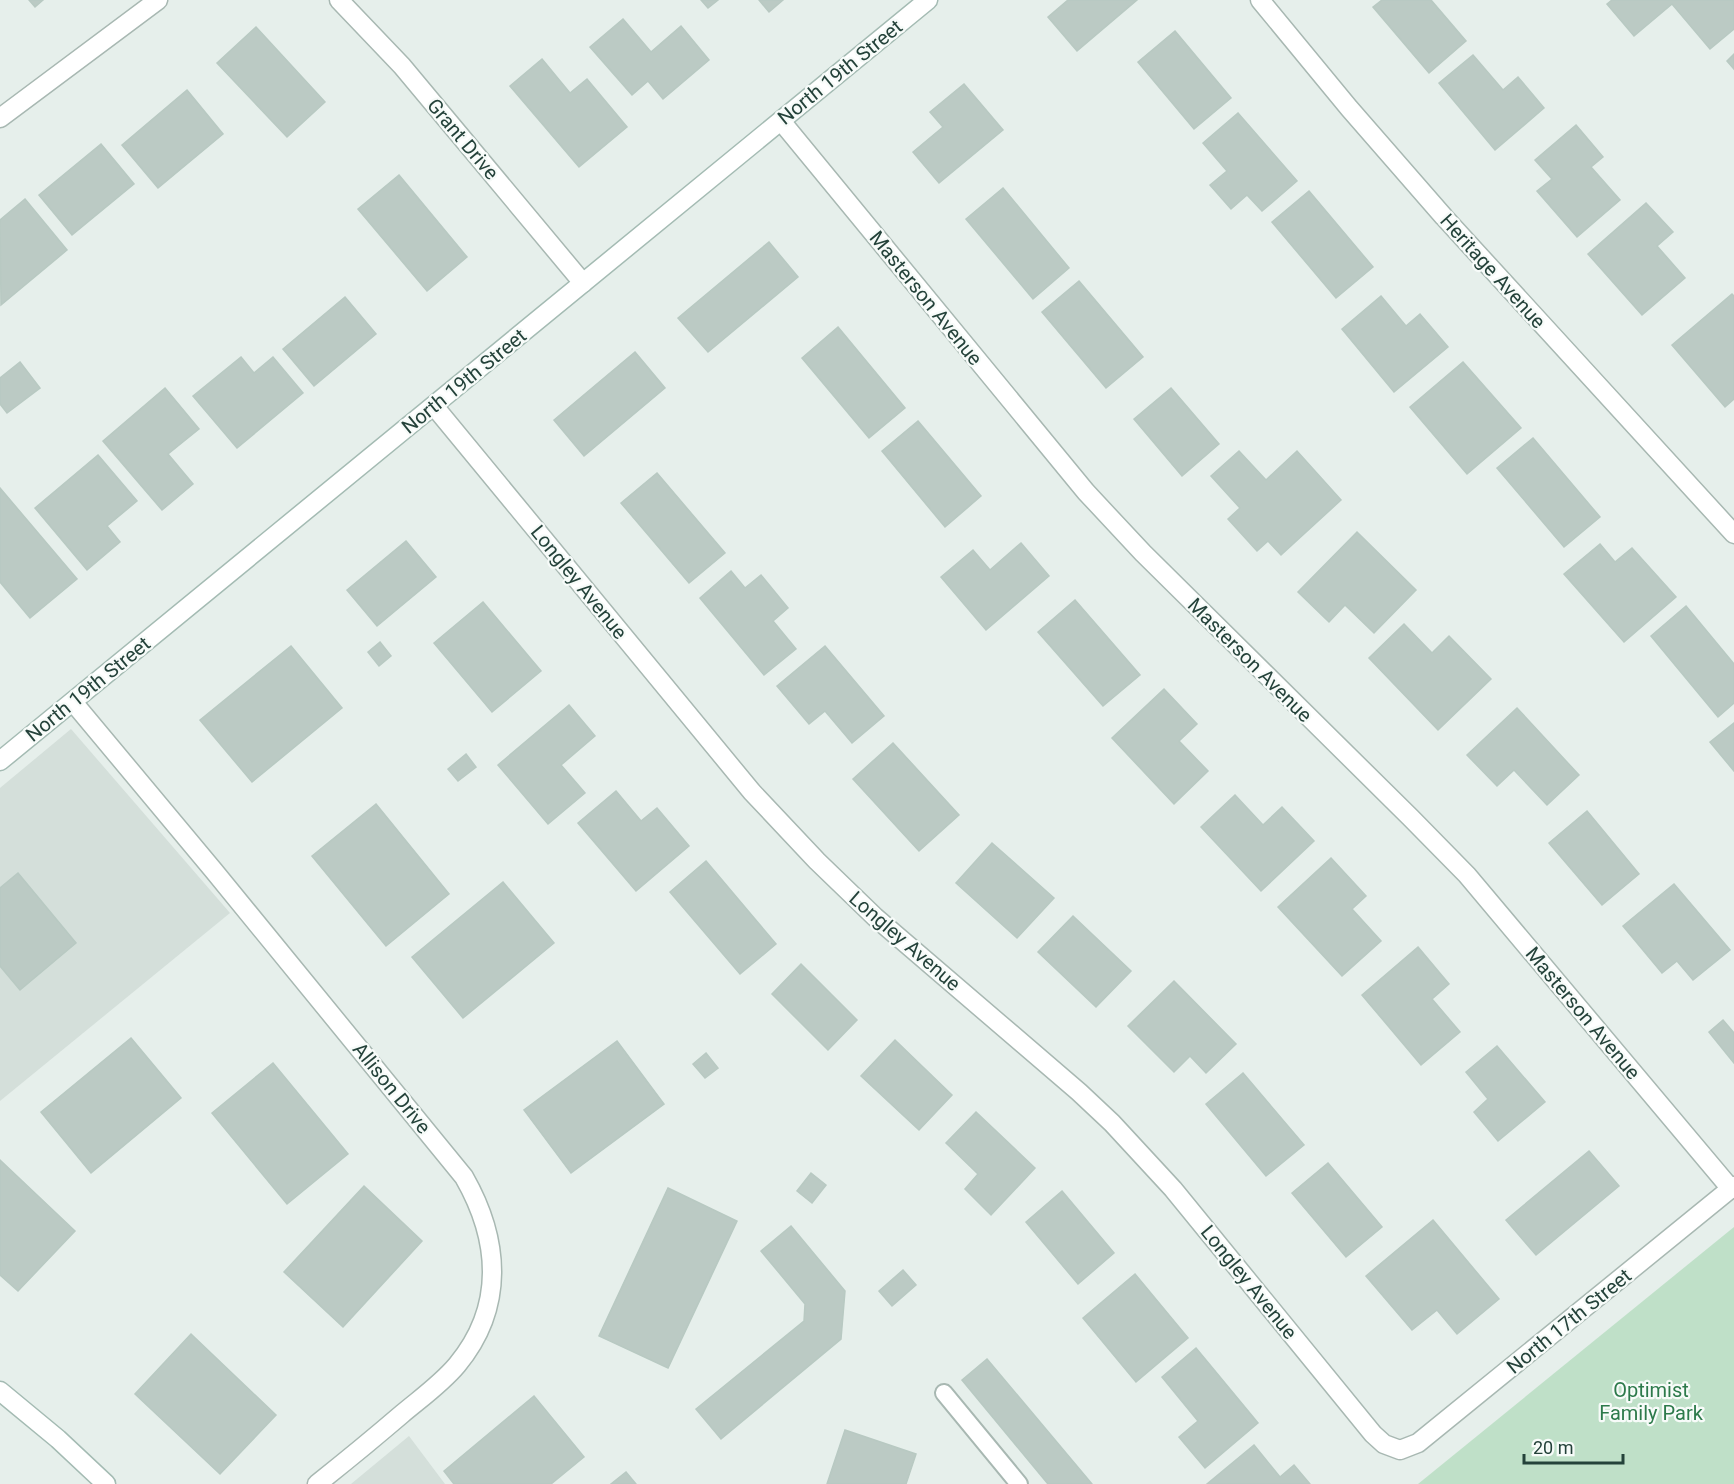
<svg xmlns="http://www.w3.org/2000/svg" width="1734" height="1484" font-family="Roboto,sans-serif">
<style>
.built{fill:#d4dfda}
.green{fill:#bfe0c8}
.building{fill:#bbcac4;stroke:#b8c9c2;stroke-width:1.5}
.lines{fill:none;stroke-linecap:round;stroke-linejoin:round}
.lane-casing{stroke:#a8b8b2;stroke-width:20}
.street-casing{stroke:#a8b8b2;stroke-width:21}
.secondary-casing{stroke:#a4bbb3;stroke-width:21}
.lane{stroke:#fff;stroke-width:16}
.street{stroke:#fff;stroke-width:18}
.secondary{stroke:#fff;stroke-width:18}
.labels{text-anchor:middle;stroke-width:4.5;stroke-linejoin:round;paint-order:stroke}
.street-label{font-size:20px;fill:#24423a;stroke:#f7fbf9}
.park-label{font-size:20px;fill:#2d7a4b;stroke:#f7fbf9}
</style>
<rect width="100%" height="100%" fill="#e6efeb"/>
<g class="built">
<polygon points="71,729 230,913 0,1101 0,788"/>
<polygon points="409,1436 445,1484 351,1484"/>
</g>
<polygon class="green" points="1734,1227 1734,1484 1418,1484"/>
<g class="building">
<polygon points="29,0 43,0 35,7"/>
<polygon points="701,0 718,0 708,8"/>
<polygon points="759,0 783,0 769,12"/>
<polygon points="1068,0 1137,0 1077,51 1048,17"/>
<polygon points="1382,0 1431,0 1466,41 1429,73 1373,7"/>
<polygon points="1612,0 1734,0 1734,29 1710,49 1672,4 1634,36 1607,4"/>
<polygon points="623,19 651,52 681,26 709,60 663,99 648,81 632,95 590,47"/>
<polygon points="256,27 325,102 287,137 217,63"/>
<polygon points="1175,31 1231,98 1194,129 1138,62"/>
<polygon points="1734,54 1734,69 1727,61"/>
<polygon points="1473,55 1503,90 1518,77 1544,108 1495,150 1439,83"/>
<polygon points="542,59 570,93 587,79 627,127 579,167 510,86"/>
<polygon points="964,84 1003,130 939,183 913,152 943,127 930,112"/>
<polygon points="187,90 223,134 158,188 122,145"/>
<polygon points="1238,113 1297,181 1262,211 1247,195 1231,209 1210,185 1227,171 1203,143"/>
<polygon points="1576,125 1603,157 1591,167 1620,200 1577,237 1537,191 1552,179 1535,160"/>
<polygon points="101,144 134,184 72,235 39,195"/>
<polygon points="399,175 467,257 427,291 358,209"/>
<polygon points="1003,188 1069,268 1033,299 966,219"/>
<polygon points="1309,191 1373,267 1336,298 1272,222"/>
<polygon points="25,199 67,250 1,305 0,220"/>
<polygon points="1646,203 1673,232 1657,246 1685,278 1642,315 1588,254"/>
<polygon points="769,242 798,277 708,352 678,318"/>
<polygon points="1079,281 1143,357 1106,388 1042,312"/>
<polygon points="1732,294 1734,296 1734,399 1725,407 1672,345"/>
<polygon points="1381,296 1406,326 1420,314 1448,347 1394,392 1342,329"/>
<polygon points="345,297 376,334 314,386 283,349"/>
<polygon points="838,327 905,408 869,438 802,358"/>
<polygon points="635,352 665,388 584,456 554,420"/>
<polygon points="241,357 254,373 273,357 303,393 237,448 193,396"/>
<polygon points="20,362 40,388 7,413 0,404 0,378"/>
<polygon points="1463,362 1521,428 1467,474 1410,407"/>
<polygon points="165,388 199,429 168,454 193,484 162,510 103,441"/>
<polygon points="1171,388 1219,444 1182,476 1134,419"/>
<polygon points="918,421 981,496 945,527 882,451"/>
<polygon points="1533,438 1600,517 1564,547 1497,468"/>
<polygon points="1239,451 1266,480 1297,451 1341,500 1281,555 1268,541 1257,551 1228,519 1240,508 1211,476"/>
<polygon points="98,455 137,501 107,526 120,542 87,570 35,508"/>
<polygon points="657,473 725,553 689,583 621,503"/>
<polygon points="0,488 77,579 30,618 0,582"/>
<polygon points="1357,532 1416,590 1374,633 1345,605 1329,622 1298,592"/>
<polygon points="406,541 436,577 377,626 347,590"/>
<polygon points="1021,543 1049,576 986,630 941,577 973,550 990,570"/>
<polygon points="1600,544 1615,562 1632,548 1676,597 1624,642 1564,574"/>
<polygon points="731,571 745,588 761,575 788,608 773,621 796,649 764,675 700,598"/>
<polygon points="1075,600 1140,675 1103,706 1038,632"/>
<polygon points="483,602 541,671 492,712 434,643"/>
<polygon points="1686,606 1734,664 1734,703 1718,717 1651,636"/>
<polygon points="1404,624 1432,653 1449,636 1491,679 1438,730 1369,658"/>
<polygon points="380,642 391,656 379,666 368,652"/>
<polygon points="291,646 342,708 252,782 200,720"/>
<polygon points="825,646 884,716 852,743 825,711 809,724 777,686"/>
<polygon points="1164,689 1197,724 1179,741 1208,771 1174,804 1112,738"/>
<polygon points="569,705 595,736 561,765 585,793 548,824 498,765"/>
<polygon points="1517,708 1579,775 1547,805 1514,770 1497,786 1467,755"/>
<polygon points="1734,723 1734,771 1710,742"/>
<polygon points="893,743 959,815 919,851 853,779"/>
<polygon points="466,754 476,767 458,781 448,769"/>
<polygon points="616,791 641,821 657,808 689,846 636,891 578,823"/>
<polygon points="1235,795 1263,825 1282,807 1314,841 1261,891 1201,827"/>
<polygon points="376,804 449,894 386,946 312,856"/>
<polygon points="1587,811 1639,874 1602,905 1549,843"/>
<polygon points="992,843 1054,898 1017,938 956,883"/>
<polygon points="1331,858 1366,896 1352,909 1381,941 1342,976 1278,907"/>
<polygon points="706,861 776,944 740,974 670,892"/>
<polygon points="18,873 76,943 20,990 0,966 0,888"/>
<polygon points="503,882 554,943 463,1018 412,957"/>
<polygon points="1674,884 1730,950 1693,980 1677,961 1662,973 1623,926"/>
<polygon points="1073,916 1131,971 1096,1007 1038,952"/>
<polygon points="1418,947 1449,984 1432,999 1460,1032 1421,1065 1362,995"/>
<polygon points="801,964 857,1020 828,1050 772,994"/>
<polygon points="1174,981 1236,1044 1206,1073 1190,1056 1174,1072 1128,1026"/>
<polygon points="1723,1020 1734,1033 1734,1063 1709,1032"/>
<polygon points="131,1038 181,1098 91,1173 41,1112"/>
<polygon points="895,1040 952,1095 919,1130 861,1076"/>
<polygon points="617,1041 664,1104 571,1173 524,1110"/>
<polygon points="1497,1046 1545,1102 1498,1141 1474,1112 1488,1099 1466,1072"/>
<polygon points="706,1053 718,1068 705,1078 693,1064"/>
<polygon points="273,1063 348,1154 287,1204 212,1113"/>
<polygon points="1243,1073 1304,1145 1266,1176 1206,1104"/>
<polygon points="976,1112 1035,1168 991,1215 965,1189 978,1174 946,1143"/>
<polygon points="1589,1151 1619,1186 1536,1255 1506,1220"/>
<polygon points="0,1160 75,1231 18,1291 0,1275"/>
<polygon points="1328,1163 1382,1227 1346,1257 1292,1193"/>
<polygon points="811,1173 826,1185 812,1203 797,1191"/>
<polygon points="364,1186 422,1241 343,1327 284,1272"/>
<polygon points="668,1188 737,1221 668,1368 599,1336"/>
<polygon points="1062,1191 1114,1253 1078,1284 1026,1222"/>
<polygon points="1433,1220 1499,1299 1457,1334 1437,1310 1412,1330 1366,1276"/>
<polygon points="791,1226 845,1291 841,1339 721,1439 696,1409 804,1321 805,1304 761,1251"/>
<polygon points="903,1270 916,1285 892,1306 879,1291"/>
<polygon points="1135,1274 1188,1338 1136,1382 1083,1318"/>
<polygon points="191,1334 276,1415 220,1474 135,1394"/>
<polygon points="1196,1348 1258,1423 1205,1468 1179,1437 1198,1421 1162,1377"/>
<polygon points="987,1359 1092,1484 1048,1484 962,1380"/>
<polygon points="534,1396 584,1457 551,1484 454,1484 444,1471"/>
<polygon points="845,1430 916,1454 906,1484 827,1484"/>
<polygon points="1254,1445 1280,1477 1294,1465 1310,1484 1207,1484"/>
<polygon points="626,1472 636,1484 611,1484"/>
</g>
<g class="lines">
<g class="lane-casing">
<polyline id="lane" points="944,1393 1019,1484"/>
</g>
<g class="street-casing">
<g id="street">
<polyline points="339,0 402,66 583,283"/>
<polyline points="1260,0 1349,108 1444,217 1734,534"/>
<polyline points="0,118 158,0"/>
<polyline points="781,121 1086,492 1143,553 1411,818 1467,875 1731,1189"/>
<polyline points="434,406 752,792 817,861 875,917 1079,1092 1112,1123 1173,1189 1373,1434 1384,1444 1400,1450 1418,1443 1734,1186"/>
<path d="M 73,702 L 214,871 L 464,1177 C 500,1240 505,1307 457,1365 C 441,1384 421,1398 402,1414 C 374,1438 346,1461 317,1484"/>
</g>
</g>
<g class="secondary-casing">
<g id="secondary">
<polyline points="0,761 928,0"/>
<polyline points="0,1391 58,1439 106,1484"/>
</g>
</g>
<use href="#lane" class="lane"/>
<use href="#street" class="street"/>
<use href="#secondary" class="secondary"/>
</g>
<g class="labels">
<g class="street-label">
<text transform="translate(840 72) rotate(-39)" y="7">North 19th Street</text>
<text transform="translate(463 139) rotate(50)" y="7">Grant Drive</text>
<text transform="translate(1493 271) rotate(48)" y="7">Heritage Avenue</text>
<text transform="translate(926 298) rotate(51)" y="7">Masterson Avenue</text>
<text transform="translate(464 381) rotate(-39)" y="7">North 19th Street</text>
<text transform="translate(579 582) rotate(51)" y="7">Longley Avenue</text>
<text transform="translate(1250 660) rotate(45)" y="7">Masterson Avenue</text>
<text transform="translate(88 689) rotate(-39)" y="7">North 19th Street</text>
<text transform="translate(905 941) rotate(41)" y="7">Longley Avenue</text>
<text transform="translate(1583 1013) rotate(50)" y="7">Masterson Avenue</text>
<text transform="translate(392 1088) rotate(51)" y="7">Allison Drive</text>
<text transform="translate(1249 1282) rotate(51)" y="7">Longley Avenue</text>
<text transform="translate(1569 1321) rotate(-39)" y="7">North 17th Street</text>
</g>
<g class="park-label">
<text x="1651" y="1397">Optimist<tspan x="1651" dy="23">Family Park</tspan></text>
</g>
</g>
<path d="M1524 1454v9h99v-9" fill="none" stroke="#24423a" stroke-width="3"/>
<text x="1533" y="1454" font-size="18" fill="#24423a" stroke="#f7fbf9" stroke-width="4.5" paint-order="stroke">20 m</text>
</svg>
